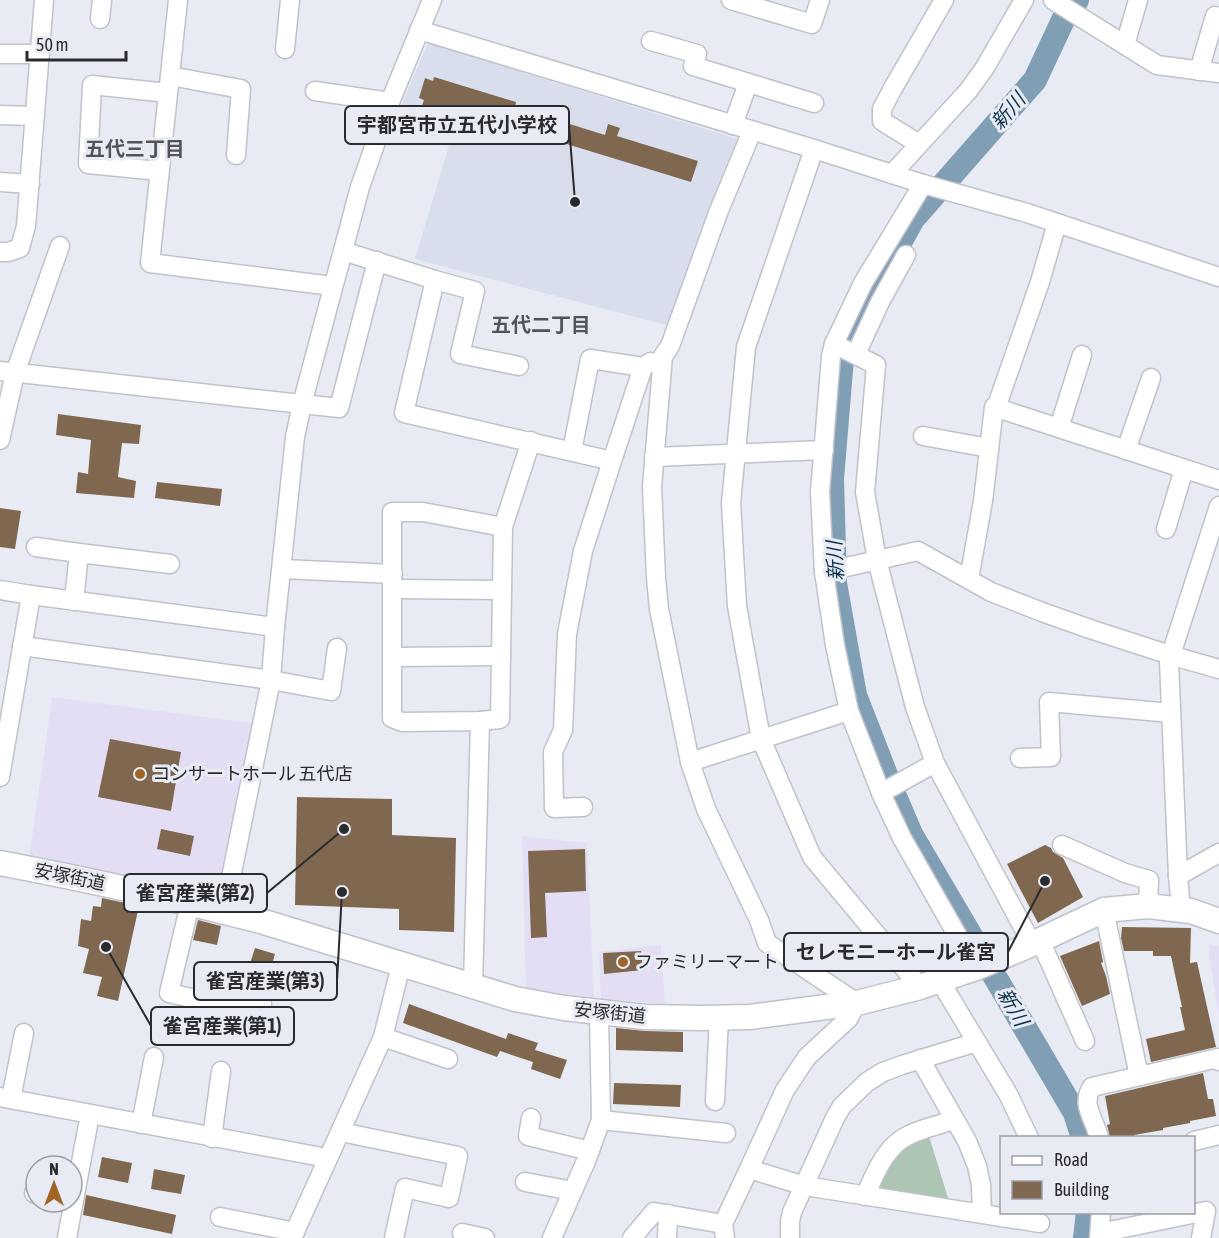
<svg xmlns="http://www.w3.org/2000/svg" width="1219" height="1238" font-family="'Asap Condensed','Noto Sans JP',sans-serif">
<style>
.commercial{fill:#e4def4}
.built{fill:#d9deed}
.green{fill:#adc6b3}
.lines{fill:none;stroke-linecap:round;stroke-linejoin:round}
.river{stroke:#809fb5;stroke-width:24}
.building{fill:#7f684f}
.minor-casing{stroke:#c0c2cb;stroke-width:21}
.major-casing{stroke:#c0c2cb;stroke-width:27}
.minor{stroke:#fff;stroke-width:18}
.major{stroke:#fff;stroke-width:24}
.poi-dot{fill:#a06426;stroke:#e9ebf4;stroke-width:2}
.labels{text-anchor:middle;stroke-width:6;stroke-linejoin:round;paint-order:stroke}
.poi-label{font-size:18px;fill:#2a2b2e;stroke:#e9ebf4;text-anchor:start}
.street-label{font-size:18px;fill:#2a2b2e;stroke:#e9ebf4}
.water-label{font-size:20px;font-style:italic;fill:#0a344b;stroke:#e9ebf4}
.neighbourhood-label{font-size:20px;font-weight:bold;fill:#52545b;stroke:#e9ebf4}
.leader{fill:none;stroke:#2a2b2e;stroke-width:2}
.callout-dot{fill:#2a2b2e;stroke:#e9ebf4;stroke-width:2}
.callout{fill:#e9ebf4;stroke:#2a2b2e;stroke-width:2}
.callout-label{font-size:20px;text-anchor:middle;font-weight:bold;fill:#2a2b2e}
</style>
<rect width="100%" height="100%" fill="#e9ebf4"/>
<g class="commercial">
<polygon points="52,697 252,723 220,896 29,859"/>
<polygon points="522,836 587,843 594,999 526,990"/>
<polygon points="1210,944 1219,946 1219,1015 1209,956"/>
<polygon points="661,945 665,1004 601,999 599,952"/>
</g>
<polygon class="built" points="428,43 741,140 670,326 415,259 449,145 394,122"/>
<polygon class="green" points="928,1133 949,1201 880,1192 878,1182 900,1150"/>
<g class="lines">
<g class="river">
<polyline points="1077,0 1064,18 1035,80 913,219 859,317 842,358 832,479 835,583 855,695 888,780 911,834 1075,1113 1083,1138"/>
<polyline points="1085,1238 1088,1212"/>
</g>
</g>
<g class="building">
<polygon points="434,77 516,102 515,107 605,135 608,124 620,128 617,136 698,161 691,182 547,138 546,141 516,132 512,143 419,114 424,100 419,98 425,78 433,81"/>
<polygon points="58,414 141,425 139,444 122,443 118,477 136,481 134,498 76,493 78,472 88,474 91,440 56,435"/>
<polygon points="157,482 222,489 220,506 155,498"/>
<polygon points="0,508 21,511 15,549 0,547"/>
<polygon points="110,739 181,752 171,811 98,797"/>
<polygon points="297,797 392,799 392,835 456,838 454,932 399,930 399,909 295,905"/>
<polygon points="161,829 194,836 190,856 157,849"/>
<polygon points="1045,845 1051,848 1053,852 1063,858 1083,897 1038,923 1007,864"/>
<polygon points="585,849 586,891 545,893 547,937 531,938 528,851"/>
<polygon points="102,898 139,906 118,1001 97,996 102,977 83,973 89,949 78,946 81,919 91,921 93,906 101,907"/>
<polygon points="198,920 221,926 217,945 193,940"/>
<polygon points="1122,927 1191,928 1190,963 1197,962 1216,1047 1151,1062 1146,1039 1185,1030 1180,1007 1182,1007 1171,956 1153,956 1153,951 1124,951 1121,938"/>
<polygon points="1099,941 1103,962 1101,963 1106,976 1110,994 1082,1006 1060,956"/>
<polygon points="255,948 275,954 267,982 246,976"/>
<polygon points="641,951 643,970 604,974 603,953"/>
<polygon points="409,1004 506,1039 508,1033 538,1043 535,1050 567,1060 560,1079 531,1069 533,1062 500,1051 497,1057 403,1023"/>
<polygon points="616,1028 645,1031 683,1032 683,1052 616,1050"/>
<polygon points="1203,1073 1208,1099 1213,1099 1216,1116 1190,1121 1190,1123 1163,1128 1163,1130 1134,1135 1135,1137 1110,1137 1107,1125 1110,1124 1105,1096"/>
<polygon points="614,1083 681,1085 680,1107 613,1104"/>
<polygon points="102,1157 132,1163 128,1183 98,1177"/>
<polygon points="154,1169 185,1175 181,1194 151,1189"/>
<polygon points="86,1195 176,1215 172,1234 83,1215"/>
</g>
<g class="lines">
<g class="minor-casing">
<g id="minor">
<polyline points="178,0 150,263 332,286"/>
<polyline points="731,0 812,24 820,0"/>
<polyline points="1053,0 1157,65 1219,73"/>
<polyline points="100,19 102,0"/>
<polyline points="419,30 814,149 923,184 1027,213 1219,277"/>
<polyline points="651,41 697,54 693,66 814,103"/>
<polyline points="1125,45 1138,0"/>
<polyline points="285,49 290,0"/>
<polyline points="0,54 40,54"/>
<polyline points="1199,71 1215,16"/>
<polyline points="170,76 241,89 236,155"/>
<polyline points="315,91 390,102"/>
<polyline points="0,115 35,116"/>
<polyline points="733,125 748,83"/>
<polyline points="919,144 882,121 882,109 893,88 944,0"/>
<polyline points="814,149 746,347 731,503 737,606 761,739 812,857 920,987"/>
<polyline points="159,171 88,164 92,85 168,93"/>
<polyline points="892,174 968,91 984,69 1024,0"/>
<polyline points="0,182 30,184"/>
<polyline points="923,184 863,283 834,344 831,356 820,492 824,572 835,645 849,711 881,793 902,838 976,968"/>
<polyline points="343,251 435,280 404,413 612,461 643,367"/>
<polyline points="0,252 8,252 20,248 26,226 44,0"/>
<polyline points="435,280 475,291 460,354 519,366"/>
<polyline points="834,344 876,365 865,492 877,560 915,707 935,763 1032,944"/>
<polyline points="856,354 880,302 906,255"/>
<polyline points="0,371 339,408 377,261"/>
<polyline points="996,408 1040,282 1057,223"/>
<polyline points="1059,428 1082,355"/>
<polyline points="923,436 989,448"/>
<polyline points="0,440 15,373 60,246"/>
<polyline points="1126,450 1151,378"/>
<polyline points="572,451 590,359 643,367 651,362"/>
<polyline points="654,457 824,450"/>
<polyline points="503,527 500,719 480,721 402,722 392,718 392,512 423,512 503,527 531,441"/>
<polyline points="1166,529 1184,469"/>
<polyline points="36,547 79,553"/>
<polyline points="282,569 393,574"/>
<polyline points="824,572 918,551 991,592 1042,612 1090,629 1170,655 1219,669"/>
<polyline points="969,579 983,501 994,407 1219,480"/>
<polyline points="393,589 502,590"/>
<polyline points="0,590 31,595"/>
<polyline points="74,601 79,553 170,564"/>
<polyline points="22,646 271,680 331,691 337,648"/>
<polyline points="393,657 501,656"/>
<polyline points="1020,758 1051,757 1049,702 1171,713"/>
<polyline points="690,762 849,711"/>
<polyline points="0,777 31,595 275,627"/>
<polyline points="881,793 935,763"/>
<polyline points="583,807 554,808 553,752 563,730 567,634 583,551 612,461"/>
<polyline points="1062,845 1125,873 1149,880 1148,906"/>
<polyline points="1178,876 1219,853"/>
<polyline points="190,904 169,993 222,1005 242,998 262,1004"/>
<polyline points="1181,909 1178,876 1169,661 1219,506"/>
<polyline points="1104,910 1139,1076"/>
<polyline points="224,912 271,680 275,627 295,437 302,404 360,187 390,102 432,0"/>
<polyline points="1040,940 1085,1041"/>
<polyline points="940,981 1008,1094 1029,1138"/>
<polyline points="473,986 480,721"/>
<polyline points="383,1037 448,1059"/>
<polyline points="920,1059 967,1141 977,1166 981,1185 982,1214"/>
<polyline points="0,1097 327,1158"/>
<polyline points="11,1099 24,1033"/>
<polyline points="715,1101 719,1017"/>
<polyline points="531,1118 528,1136 590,1151"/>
<polyline points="601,1120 726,1133"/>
<polyline points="141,1124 154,1057"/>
<polyline points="341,1132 458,1156 449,1198 405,1188 394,1238"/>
<polyline points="212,1138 221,1071"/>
<path d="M 1099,1138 C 1095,1119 1080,1105 1092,1087 L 1218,1058 L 1219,1061"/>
<polyline points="1194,1141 1219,1135"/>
<polyline points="749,1169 785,1090 807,1057 848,1019 857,1003 767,943 759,920 706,809 690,762 659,609 656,578 652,487 663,356 670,346 718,213 752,131"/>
<polyline points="525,1182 573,1191"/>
<polyline points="34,1193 36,1194"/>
<path d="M 865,1196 C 875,1174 885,1146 909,1135 C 923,1128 939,1125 954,1120"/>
<polyline points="220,1217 295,1232"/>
<polyline points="462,1233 485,1238"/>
<polyline points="1100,1233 1206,1211 1201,1238"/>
<polyline points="67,1238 90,1114"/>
<polyline points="292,1238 383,1037 401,965"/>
<polyline points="552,1238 586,1161 601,1120 599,1012"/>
<polyline points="632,1238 654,1212 723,1224"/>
<polyline points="667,1238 668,1214"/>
<polyline points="725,1238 723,1224 749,1169 805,1186 1040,1223"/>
<polyline points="790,1238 790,1221 792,1212 835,1118 842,1106 867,1082 883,1072 902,1065 977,1042"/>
<polyline points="1099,1238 1101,1212"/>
</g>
</g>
<g class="major-casing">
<path id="major" d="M 0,863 C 89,880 177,899 264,922 L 515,999 L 564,1008 L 645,1017 L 701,1018 L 750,1017 L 857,1003 L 920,987 L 976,968 L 1032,944 L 1104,910 L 1148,906 L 1165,908 L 1191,911 L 1219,921"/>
</g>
<use href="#minor" class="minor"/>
<use href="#major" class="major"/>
</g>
<g class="poi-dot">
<circle cx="140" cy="774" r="6"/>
<circle cx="623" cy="962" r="6"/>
</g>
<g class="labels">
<g class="poi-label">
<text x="152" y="780">コンサートホール 五代店</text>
<text x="635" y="968">ファミリーマート</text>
</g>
<g class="street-label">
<text transform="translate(70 877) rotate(12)" y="6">安塚街道</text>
<text transform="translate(610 1013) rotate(6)" y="6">安塚街道</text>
</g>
<g class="water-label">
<text transform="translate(1008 111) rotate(-49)" y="7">新川</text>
<text transform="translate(835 561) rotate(-93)" y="7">新川</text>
<text transform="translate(1013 1007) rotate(60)" y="7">新川</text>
</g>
<g class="neighbourhood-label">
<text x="135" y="156">五代三丁目</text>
<text x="541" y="332">五代二丁目</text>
</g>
</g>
<path class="leader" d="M575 202L569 125M344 829L267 893M1045 881L1008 952M342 892L337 981M106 947L151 1026"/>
<g class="callout-dot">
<circle cx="575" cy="202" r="6"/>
<circle cx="344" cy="829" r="6"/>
<circle cx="1045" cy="881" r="6"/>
<circle cx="342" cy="892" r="6"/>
<circle cx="106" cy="947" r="6"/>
</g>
<g class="callout">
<rect x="345" y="106" width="224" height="38" rx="6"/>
<rect x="124" y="874" width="143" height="38" rx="6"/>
<rect x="784" y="933" width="224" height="38" rx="6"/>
<rect x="194" y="962" width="143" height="38" rx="6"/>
<rect x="151" y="1007" width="143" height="38" rx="6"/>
</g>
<g class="callout-label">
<text x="457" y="132">宇都宮市立五代小学校</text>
<text x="195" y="900">雀宮産業(第2)</text>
<text x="896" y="959">セレモニーホール雀宮</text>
<text x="265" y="988">雀宮産業(第3)</text>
<text x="222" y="1033">雀宮産業(第1)</text>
</g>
<rect x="1000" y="1136" width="195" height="78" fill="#e9ebf4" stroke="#9d9ea5" stroke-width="1.5"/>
<rect x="1012" y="1156" width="30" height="9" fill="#ffffff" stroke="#9d9ea5" stroke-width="1.5"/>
<text x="1054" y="1166" font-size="18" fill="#2a2b2e">Road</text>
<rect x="1012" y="1181" width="30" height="18" fill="#7f684f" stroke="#9d9ea5" stroke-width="1.5"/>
<text x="1054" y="1196" font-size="18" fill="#2a2b2e">Building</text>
<g transform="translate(54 1184)"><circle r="28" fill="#e9ebf4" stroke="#9d9ea5" stroke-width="1.5"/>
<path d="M0-4.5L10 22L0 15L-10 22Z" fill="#a06426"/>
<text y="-9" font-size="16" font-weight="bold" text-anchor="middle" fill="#2a2b2e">N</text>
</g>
<path d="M27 51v9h99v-9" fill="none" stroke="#2a2b2e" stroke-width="3"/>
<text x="36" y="51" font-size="18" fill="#2a2b2e" stroke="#e9ebf4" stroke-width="4.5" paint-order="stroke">50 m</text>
</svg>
